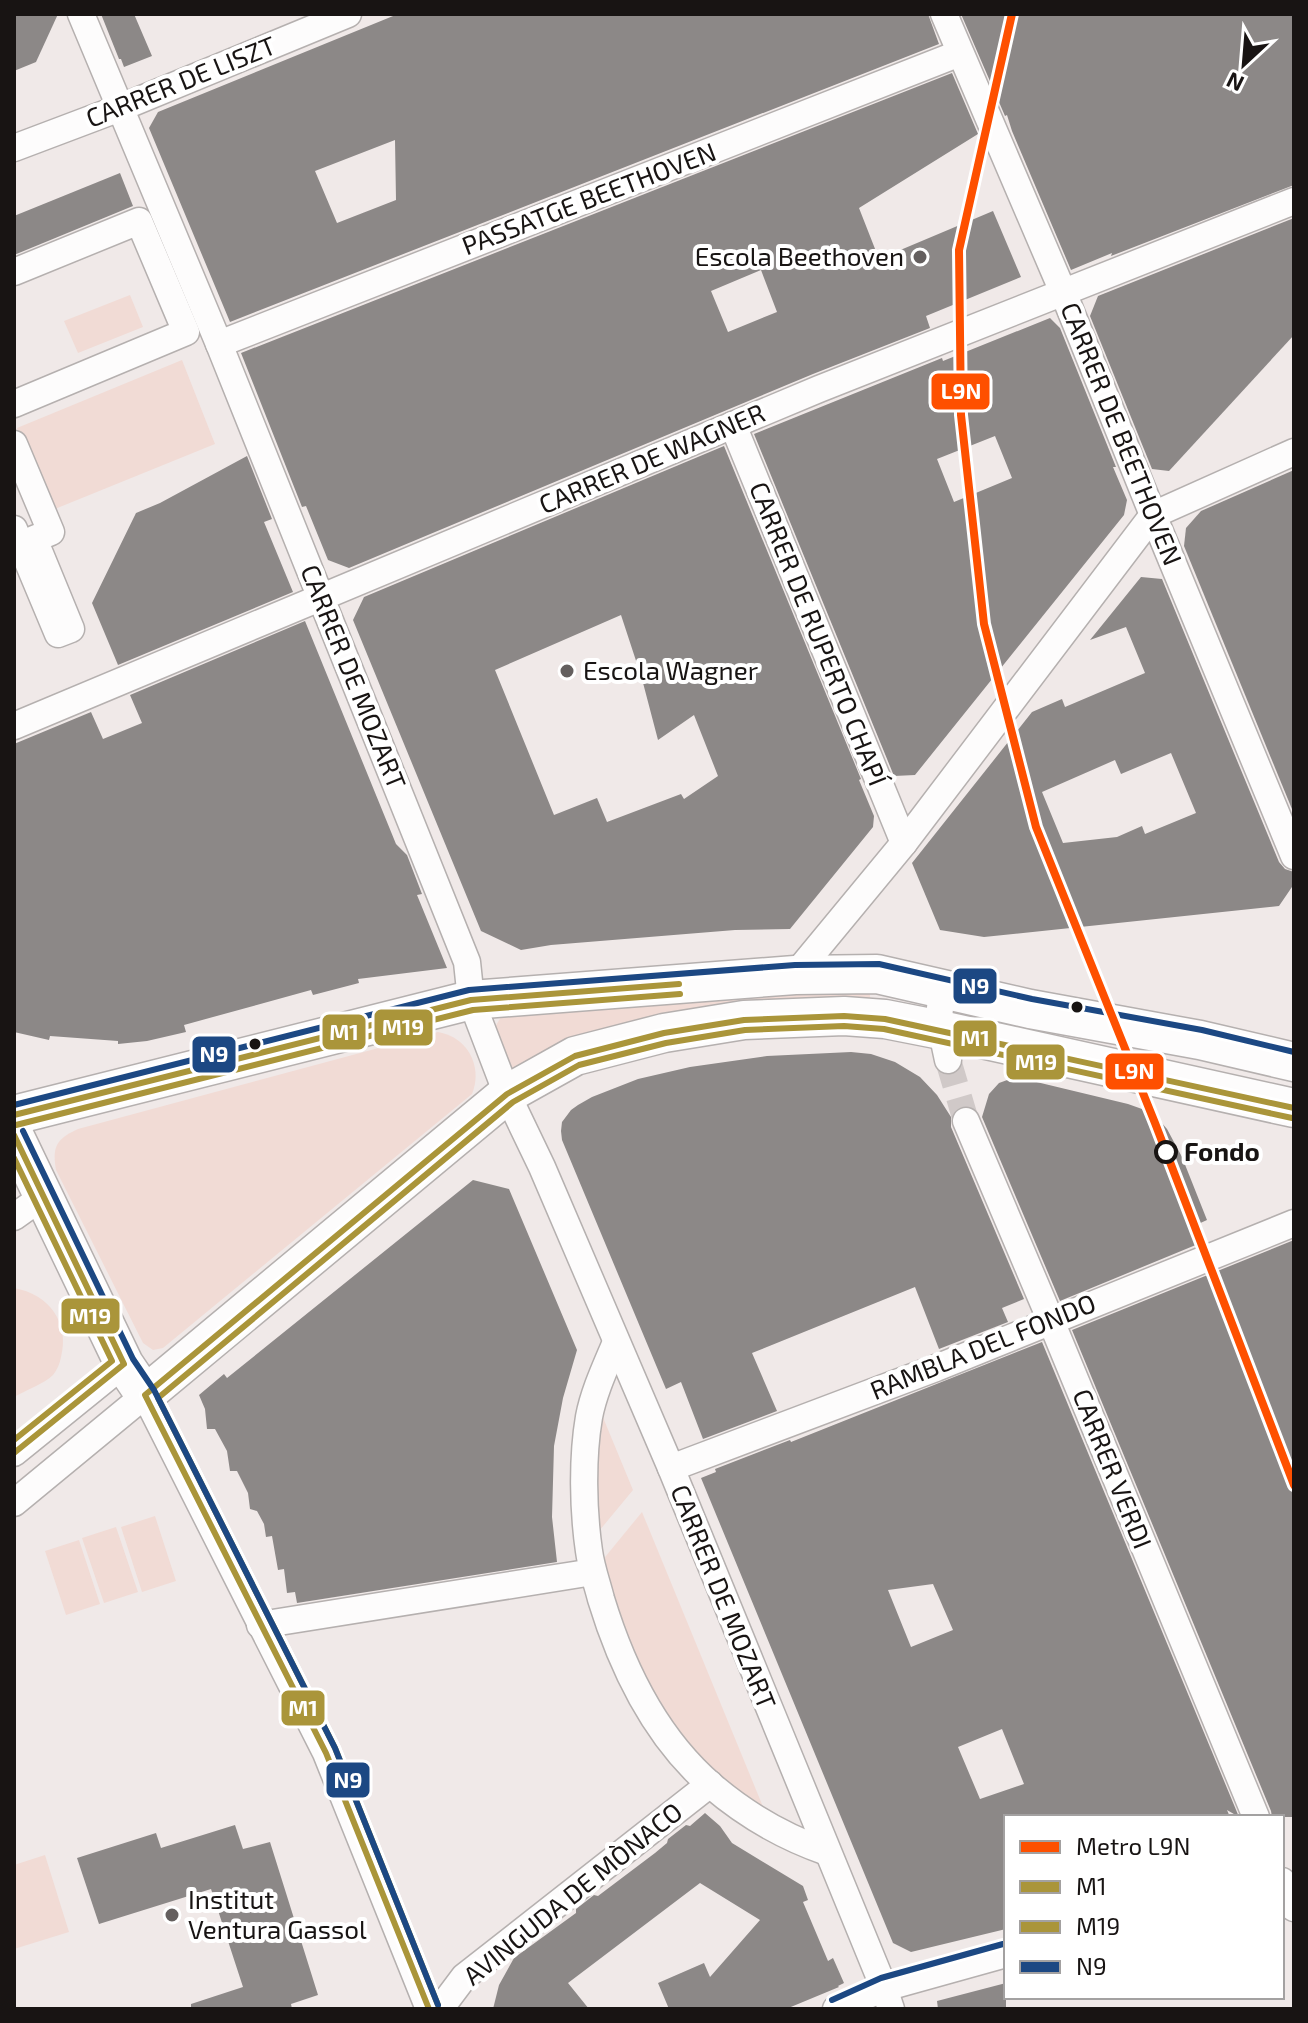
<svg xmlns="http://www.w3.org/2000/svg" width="1308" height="2023" font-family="'Exo 2',sans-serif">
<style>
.green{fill:#f1dbd5}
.building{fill:#8c8887;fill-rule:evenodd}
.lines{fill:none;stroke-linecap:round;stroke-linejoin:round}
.street-tunnel{stroke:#d0c9c8;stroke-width:26;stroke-dasharray:26 13;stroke-linecap:butt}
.street-casing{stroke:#b5b0af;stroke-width:29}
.secondary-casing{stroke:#b5b0af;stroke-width:41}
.street{stroke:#fdfcfc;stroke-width:26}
.secondary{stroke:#fdfcfc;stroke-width:38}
.bus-1-casing{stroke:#fff;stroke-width:12}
.bus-2-casing{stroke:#fff;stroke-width:12}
.bus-3-casing{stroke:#fff;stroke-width:12}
.bus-1{stroke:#aa953a;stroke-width:6}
.bus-2{stroke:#aa953a;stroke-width:6}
.bus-3{stroke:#1c4883;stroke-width:6}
.metro-1-casing{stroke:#fff;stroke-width:14}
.metro-1{stroke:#fe5000;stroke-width:8}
.poi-dot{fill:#645f5e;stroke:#fff;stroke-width:3}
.bus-dot{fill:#181413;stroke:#fff;stroke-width:3}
.stop-dot{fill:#fff;stroke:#181413;stroke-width:4}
.labels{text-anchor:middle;stroke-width:8;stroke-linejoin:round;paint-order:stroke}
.street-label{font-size:26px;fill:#181413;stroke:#fff}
.poi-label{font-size:26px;fill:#181413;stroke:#fff;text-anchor:start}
.stop-label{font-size:26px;font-weight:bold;fill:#181413;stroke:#fff;text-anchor:start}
.line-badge{stroke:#fff;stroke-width:3}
.badge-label{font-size:22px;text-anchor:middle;font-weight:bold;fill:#fff}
</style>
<rect width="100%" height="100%" fill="#f0e9e8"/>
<g class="green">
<polygon points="130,295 143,327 78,353 64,321"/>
<polygon points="182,360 215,444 50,511 17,428"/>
<polygon points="869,989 871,1003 510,1072 492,1032 501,1017 593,1007"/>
<path d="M 438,1032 C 468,1037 483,1067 472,1094 L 163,1348 L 153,1350 L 143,1343 L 56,1170 C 52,1147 56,1139 78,1129 Z"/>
<path d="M 14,1288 C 49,1294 70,1323 61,1357 C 60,1363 57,1370 53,1375 C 44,1384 26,1390 14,1397 Z"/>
<path d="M 602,1415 L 633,1490 L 599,1531 C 597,1492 594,1454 602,1415 Z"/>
<polygon points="642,1512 766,1814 748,1803 683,1741 655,1700 631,1653 601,1562"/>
<polygon points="155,1516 176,1581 142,1592 121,1527"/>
<polygon points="116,1527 138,1592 104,1603 82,1538"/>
<polygon points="79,1540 100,1604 66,1615 45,1551"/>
<polygon points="45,1855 69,1932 14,1949 14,1865"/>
</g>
<g class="building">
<polygon points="14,14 58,14 36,62 14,71"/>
<polygon points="101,14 134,14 152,56 124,67 121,59 119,59"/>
<path d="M 398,14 L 928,14 L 939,44 L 230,322 L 149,128 L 158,112 ZM 395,140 L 396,200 L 337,223 L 315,171 Z"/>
<polygon points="961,14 1294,14 1294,185 1111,256 1112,253 1071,270 1012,131 1007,115 1005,116"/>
<path d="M 952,73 L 978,134 L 859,208 L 879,259 L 993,211 L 1021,277 L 926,316 L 930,328 L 813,374 L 349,568 L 328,560 L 306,506 L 302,507 L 241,353 ZM 761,270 L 777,312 L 728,332 L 711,291 Z"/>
<polygon points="120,173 133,206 14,255 14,216"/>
<polygon points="1294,218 1294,335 1169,471 1152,469 1090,316 1098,296"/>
<path d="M 1050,318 L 1060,328 L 1116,467 L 1113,467 L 1127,500 L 1124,515 L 915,775 L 894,776 L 754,434 L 942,358 L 943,361 ZM 995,436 L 1012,478 L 954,502 L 937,459 Z"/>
<path d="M 724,446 L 861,779 L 859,780 L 874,816 L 873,827 L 790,929 L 735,930 L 551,945 L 521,950 L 481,931 L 353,620 L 364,597 ZM 621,615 L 642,679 L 658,740 L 694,715 L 718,776 L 684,799 L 681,794 L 607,822 L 597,798 L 554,815 L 495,670 Z"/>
<polygon points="247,456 272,519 264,522 293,592 118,665 92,603 136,513 160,503"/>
<polygon points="1294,470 1294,814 1184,546 1186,528 1201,511"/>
<path d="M 1141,577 L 1162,579 L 1279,862 L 1285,869 L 1294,872 L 1294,884 L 1279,906 L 984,937 L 940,930 L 912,863 L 1032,712 L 1062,699 L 1065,707 L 1145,673 L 1126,627 L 1090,640 ZM 1171,753 L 1196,813 L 1145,834 L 1142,826 L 1117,837 L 1063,843 L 1042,792 L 1115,760 L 1121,774 Z"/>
<polygon points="305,621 396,844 407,855 422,894 417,895 447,968 358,979 359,983 313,995 311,990 184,1025 186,1032 147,1041 118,1044 118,1041 50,1036 49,1040 14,1032 14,744 91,712 103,739 142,723 130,695"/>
<polygon points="851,1052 871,1054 895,1062 920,1077 937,1095 951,1117 951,1127 1024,1299 1002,1308 1008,1322 939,1349 915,1287 752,1353 777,1411 703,1439 681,1382 666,1389 562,1140 561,1131 562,1122 571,1110 578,1105 592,1097 638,1079 690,1067 767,1056"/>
<polygon points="1010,1079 1024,1079 1128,1104 1142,1109 1160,1121 1167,1129 1182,1157 1207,1220 1196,1225 1203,1242 1060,1301 982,1117 989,1094 999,1083"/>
<polygon points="473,1180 509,1189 577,1350 563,1398 554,1446 552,1517 557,1562 297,1603 295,1592 287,1593 284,1569 278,1570 272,1536 266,1537 264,1524 257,1511 250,1509 248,1493 237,1471 230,1471 227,1451 215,1429 207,1429 205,1409 199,1395 224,1374 227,1378"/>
<polygon points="1294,1240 1294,1817 1272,1817 1271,1811 1072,1330"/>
<path d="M 1042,1342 L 1239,1817 L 1227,1810 L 1230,1817 L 1006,1817 L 1006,1929 L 911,1952 L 893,1943 L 701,1478 L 716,1472 L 715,1469 L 790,1440 L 791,1442 ZM 933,1584 L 953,1630 L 911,1647 L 888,1590 ZM 1002,1729 L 1024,1784 L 980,1799 L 958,1747 Z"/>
<polygon points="705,1813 720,1826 732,1843 803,1886 808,1900 803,1902 828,1961 833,1958 844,1983 838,1986 839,1987 786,2009 669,2009 658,1983 704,1963 710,1977 760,1920 700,1883 568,1983 589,2009 493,2009 499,1985 514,1958 576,1913 576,1909 594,1895 598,1896 655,1853 667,1843 668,1839 686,1825 690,1826"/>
<polygon points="235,1825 243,1849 270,1842 318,1995 291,2004 292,2009 191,2009 191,2004 243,1987 211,1889 99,1924 77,1858 156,1833 161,1848"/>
<polygon points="1006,1983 1006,2009 938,2009 937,2001"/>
</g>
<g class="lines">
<polyline class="street-tunnel" points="948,1060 966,1121"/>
<g class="street-casing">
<g id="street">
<polyline points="81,14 219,344 467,962 471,1000 507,1094 542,1167 671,1468 884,1988 891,2009"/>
<polyline points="944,14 1063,292 1153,515 1294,856"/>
<polyline points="14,148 120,108 348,14"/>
<polyline points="14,272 139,221 186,332 14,404"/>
<polyline points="219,344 960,53"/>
<polyline points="733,425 904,843"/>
<polyline points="14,444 51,532 34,539 71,629 58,634 14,529"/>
<polyline points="14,726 819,389 1294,201"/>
<polyline points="795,975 904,843 1153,515 1294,452"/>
<polyline points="942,988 939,1018 948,1060"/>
<polyline points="966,1121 1051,1321 1256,1817"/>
<polyline points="14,1217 42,1197"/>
<path d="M 616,1342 C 606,1366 594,1391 589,1417 C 582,1458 583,1510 589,1551 C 591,1567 597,1583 601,1599 C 622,1668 656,1738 712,1786 C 747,1816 784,1837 827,1852"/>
<polyline points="14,1453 124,1364"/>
<polyline points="671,1468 936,1368 1294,1223"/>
<polyline points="14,1503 145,1395 326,1753 429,2009"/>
<polyline points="260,1625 593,1572"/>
<polyline points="1282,1881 1294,1908"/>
<polyline points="440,2009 464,1977 710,1784"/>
<polyline points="836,2009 884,1988 1006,1954"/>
</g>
</g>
<g class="secondary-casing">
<g id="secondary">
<polyline points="14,1115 471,1000 795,975 877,974 1030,1009 1200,1040 1294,1062"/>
<polyline points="14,1135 124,1364 145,1395 507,1094 575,1056 664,1033 744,1020 844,1016 885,1019 941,1030 1294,1108"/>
</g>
</g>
<use href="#street" class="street"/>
<use href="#secondary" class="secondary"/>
<g class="bus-1-casing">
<g id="bus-1">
<polyline points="14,1115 471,1000 679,984"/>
<polyline points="14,1135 124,1364 14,1453"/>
<polyline points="429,2009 326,1753 145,1395 507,1094 575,1056 664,1033 744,1020 844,1016 885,1019 1294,1108"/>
</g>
</g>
<g class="bus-2-casing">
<g id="bus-2">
<polyline points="16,1125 473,1010 680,994"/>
<polyline points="14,1158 112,1361 14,1440"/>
<polyline points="438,2005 335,1748 158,1398 513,1102 579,1065 666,1043 745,1030 844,1026 884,1029 1292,1118"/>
</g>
</g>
<g class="bus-3-casing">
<g id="bus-3">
<polyline points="14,1105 469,990 795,965 879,964 1032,999 1202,1030 1294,1052"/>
<polyline points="23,1131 133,1359 154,1390 335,1748 438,2005"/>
<polyline points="832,2000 881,1978 1003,1944"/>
</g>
</g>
<use href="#bus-1" class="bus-1"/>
<use href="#bus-2" class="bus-2"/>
<use href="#bus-3" class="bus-3"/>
<g class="metro-1-casing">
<polyline id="metro-1" points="1012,14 959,250 961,415 984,624 1036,827 1155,1123 1294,1485"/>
</g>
<use href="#metro-1" class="metro-1"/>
</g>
<g class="poi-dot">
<circle cx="920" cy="257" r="8"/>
<circle cx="567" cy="671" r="8"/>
<circle cx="172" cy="1915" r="8"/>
</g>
<g class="bus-dot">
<circle cx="1077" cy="1007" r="7"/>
<circle cx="255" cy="1044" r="7"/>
</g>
<circle class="stop-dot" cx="1166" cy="1152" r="10"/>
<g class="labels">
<g class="street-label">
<text transform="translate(181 82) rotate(-22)" y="9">CARRER DE LISZT</text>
<text transform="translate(589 199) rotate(-21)" y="9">PASSATGE BEETHOVEN</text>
<text transform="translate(1121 434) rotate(68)" y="9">CARRER DE BEETHOVEN</text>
<text transform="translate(652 459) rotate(-23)" y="9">CARRER DE WAGNER</text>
<text transform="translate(818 634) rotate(68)" y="9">CARRER DE RUPERTO CHAPÍ</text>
<text transform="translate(353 677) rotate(68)" y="9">CARRER DE MOZART</text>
<text transform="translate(983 1347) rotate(-22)" y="9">RAMBLA DEL FONDO</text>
<text transform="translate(1112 1469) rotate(68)" y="9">CARRER VERDI</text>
<text transform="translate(723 1597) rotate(68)" y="9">CARRER DE MOZART</text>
<text transform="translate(573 1894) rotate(-39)" y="9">AVINGUDA DE MÒNACO</text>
</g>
<g class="poi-label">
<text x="904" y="266" text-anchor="end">Escola Beethoven</text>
<text x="583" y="680">Escola Wagner</text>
<text x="188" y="1909">Institut<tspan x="188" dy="30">Ventura Gassol</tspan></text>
</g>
<g class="stop-label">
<text x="1184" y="1161">Fondo</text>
</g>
</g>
<g class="line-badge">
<rect x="930" y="372" width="61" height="39" rx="8" fill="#fe5000"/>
<rect x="952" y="967" width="46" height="38" rx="8" fill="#1c4883"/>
<rect x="373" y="1008" width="61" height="39" rx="8" fill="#aa953a"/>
<rect x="321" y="1013" width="46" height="38" rx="8" fill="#aa953a"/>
<rect x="952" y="1019" width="46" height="39" rx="8" fill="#aa953a"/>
<rect x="191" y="1035" width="46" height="39" rx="8" fill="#1c4883"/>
<rect x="1005" y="1043" width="61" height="38" rx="8" fill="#aa953a"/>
<rect x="1104" y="1052" width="61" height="39" rx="8" fill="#fe5000"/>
<rect x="60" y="1297" width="61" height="38" rx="8" fill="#aa953a"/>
<rect x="280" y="1689" width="46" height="38" rx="8" fill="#aa953a"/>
<rect x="325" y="1761" width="46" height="38" rx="8" fill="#1c4883"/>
</g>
<g class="badge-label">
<text x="961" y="399">L9N</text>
<text x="975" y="994">N9</text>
<text x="403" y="1035">M19</text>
<text x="344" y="1040">M1</text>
<text x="975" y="1046">M1</text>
<text x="214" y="1062">N9</text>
<text x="1036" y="1070">M19</text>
<text x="1134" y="1079">L9N</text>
<text x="90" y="1324">M19</text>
<text x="303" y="1716">M1</text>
<text x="348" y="1788">N9</text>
</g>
<rect width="1308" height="2023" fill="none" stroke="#181413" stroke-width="32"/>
<rect x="1004" y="1815" width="280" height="184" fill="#ffffff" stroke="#a3a1a1" stroke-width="2"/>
<rect x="1020" y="1841" width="40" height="12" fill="#fe5000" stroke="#a3a1a1" stroke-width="2"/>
<text x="1076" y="1855" font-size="24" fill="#181413">Metro L9N</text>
<rect x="1020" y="1881" width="40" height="12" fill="#aa953a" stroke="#a3a1a1" stroke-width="2"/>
<text x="1076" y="1895" font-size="24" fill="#181413">M1</text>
<rect x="1020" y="1921" width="40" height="12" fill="#aa953a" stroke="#a3a1a1" stroke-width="2"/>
<text x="1076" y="1935" font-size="24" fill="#181413">M19</text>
<rect x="1020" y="1961" width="40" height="12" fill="#1c4883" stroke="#a3a1a1" stroke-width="2"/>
<text x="1076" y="1975" font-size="24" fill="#181413">N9</text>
<g transform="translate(1244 64) rotate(206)" stroke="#ffffff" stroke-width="6" paint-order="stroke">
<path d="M0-6L14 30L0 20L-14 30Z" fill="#181413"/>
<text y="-12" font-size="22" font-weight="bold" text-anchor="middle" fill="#181413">N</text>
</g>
</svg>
